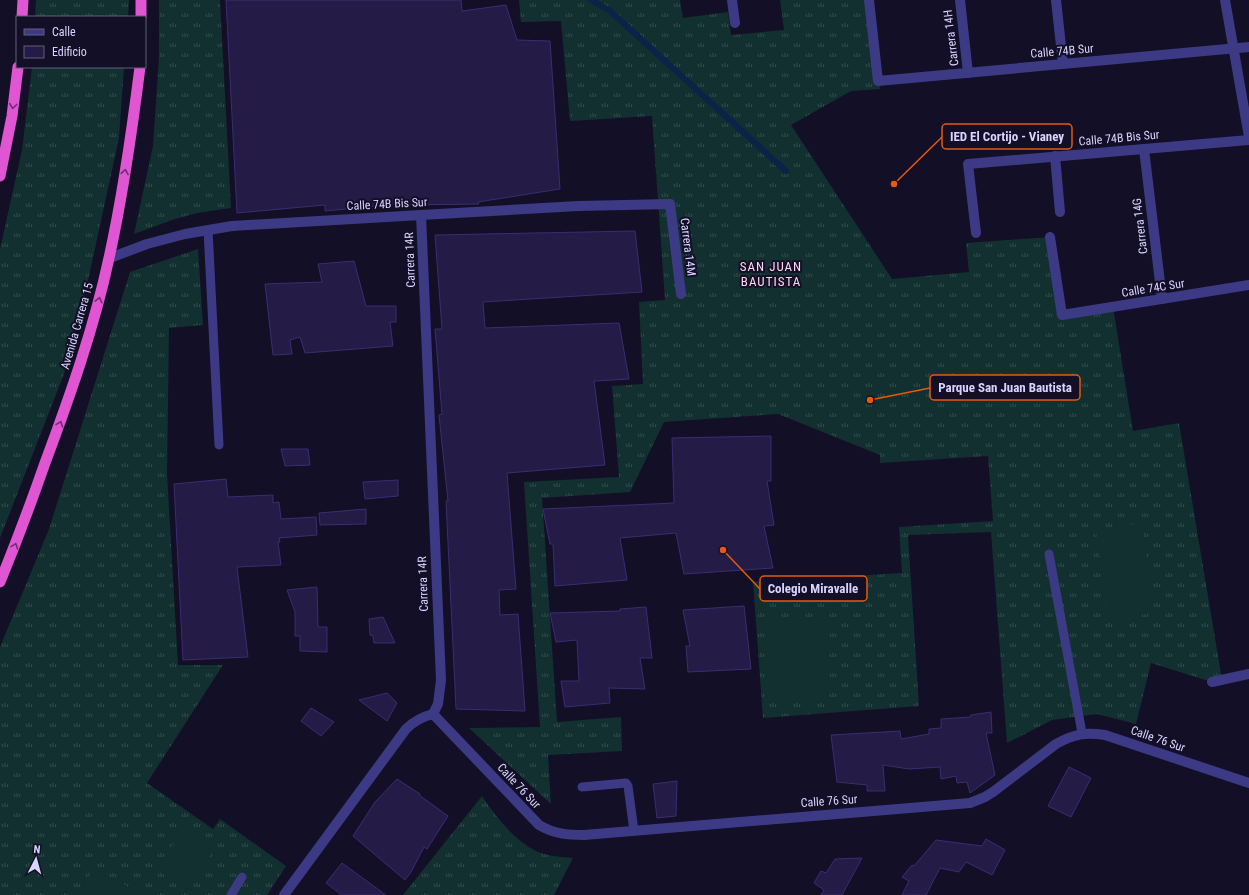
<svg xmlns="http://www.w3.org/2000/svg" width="1249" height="895" font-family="'Roboto Condensed',sans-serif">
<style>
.grass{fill:url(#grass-tufts)}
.garden{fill:#12302f}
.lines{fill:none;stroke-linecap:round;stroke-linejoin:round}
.stream{stroke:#0c2248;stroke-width:6}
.building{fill:#241b47;stroke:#3b2d73}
.service{stroke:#3d3a85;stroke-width:9}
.minor{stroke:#3d3a85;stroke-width:10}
.tertiary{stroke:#3d3a85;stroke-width:10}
.trunk{stroke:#e055d1;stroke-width:11}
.oneway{stroke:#6f2e73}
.labels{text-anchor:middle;stroke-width:4;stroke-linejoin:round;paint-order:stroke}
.street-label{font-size:12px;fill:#d9d4ff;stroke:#130f26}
.neighbourhood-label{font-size:13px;letter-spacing:1px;fill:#ffd6f0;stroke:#130f26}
.leader{fill:none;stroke:#e8590c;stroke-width:1.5}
.callout-dot{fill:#e8590c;stroke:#130f26;stroke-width:1.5}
.callout{fill:#130f26;stroke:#e8590c;stroke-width:1.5}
.callout-label{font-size:13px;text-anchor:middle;font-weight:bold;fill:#d9d4ff}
</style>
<defs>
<pattern id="grass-tufts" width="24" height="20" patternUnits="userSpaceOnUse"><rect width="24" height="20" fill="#12302f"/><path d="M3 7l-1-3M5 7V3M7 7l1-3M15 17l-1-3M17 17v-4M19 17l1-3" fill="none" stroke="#344d4e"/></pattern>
</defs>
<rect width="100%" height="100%" fill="#130f26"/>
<g class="grass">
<polygon points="36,0 129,0 128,17 35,17"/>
<polygon points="159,0 220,0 231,208 197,213 175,219 134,234 153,146 159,57"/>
<polygon points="519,0 680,0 683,18 728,12 731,35 784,30 780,0 869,0 880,89 851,91 791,125 892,279 969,272 966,243 1050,237 1062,315 1113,307 1133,431 1179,423 1222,680 1212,682 1151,663 1136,724 1097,714 1052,720 1007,743 991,532 908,535 919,706 763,718 753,582 902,573 899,527 993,521 988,456 880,463 880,455 778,414 664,422 630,492 542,498 557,722 621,717 622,751 548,755 551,804 469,728 540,727 524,482 619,477 612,386 643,384 639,302 665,300 652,116 570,121 561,21 521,22"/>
<polygon points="32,67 124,67 119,138 89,276 64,374 0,538 0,249 22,150"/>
<polygon points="198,249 203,325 169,328 167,473 178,665 223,665 147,783 213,829 220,819 286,866 267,895 0,895 0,647 49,529 130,272"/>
<path d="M 482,796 C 496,817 513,839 536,851 C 547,856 561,857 573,858 L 554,895 L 403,895 Z"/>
</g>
<g class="garden">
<polygon points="1142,523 1154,613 1108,619 1096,530"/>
<polygon points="826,619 826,699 769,699 769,620"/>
<polygon points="183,830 213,851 187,890 156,869"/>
<polygon points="92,869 145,895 80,895"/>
</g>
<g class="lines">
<polyline class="stream" points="591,0 610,11 786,171"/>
</g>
<g class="building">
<polygon points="226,0 461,0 462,11 506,5 517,40 550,41 560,189 478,202 479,204 409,205 409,203 325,211 325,205 237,213"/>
<polygon points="635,231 642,292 483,302 485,328 619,323 629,379 594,381 605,465 507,473 516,589 499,590 500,615 518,614 525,711 456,709 446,501 448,501 439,415 442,414 435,329 442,329 435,235"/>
<polygon points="354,261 366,306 396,306 396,322 390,322 393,346 305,353 300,337 290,340 292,354 273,355 265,284 322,282 318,264"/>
<polygon points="771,436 771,481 767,481 774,525 764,526 773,568 684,574 676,533 620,538 627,580 555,586 553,544 550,544 543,509 674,503 672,438"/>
<polygon points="281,449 308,449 310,465 285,466"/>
<polygon points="226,479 228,497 273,495 273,503 279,502 281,519 316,517 317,535 279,538 280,542 278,542 281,565 237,567 248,657 183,660 174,484"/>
<polygon points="398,480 398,496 365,499 363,482"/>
<polygon points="366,509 366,524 320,525 319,513"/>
<polygon points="317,587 318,627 327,627 327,652 300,651 300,636 295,636 295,612 287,590"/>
<polygon points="744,606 751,669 688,672 686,646 690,646 683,610"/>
<polygon points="646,607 652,658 640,658 645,689 609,688 610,703 565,707 561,681 579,681 577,640 556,642 550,613 620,611 620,609"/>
<polygon points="383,617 395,643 374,643 373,636 370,635 369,619"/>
<polygon points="387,693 397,703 387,721 359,700"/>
<polygon points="311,708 334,722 321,736 301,721"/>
<polygon points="991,712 992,733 986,733 995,775 970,793 967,782 957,783 956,776 941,779 940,767 909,769 883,765 885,791 867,791 867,785 837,782 831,735 900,731 901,739 929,734 929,729 941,728 941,719 970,717 971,715"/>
<polygon points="1069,767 1091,778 1071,817 1048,806"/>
<polygon points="397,779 420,794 419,795 448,816 427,849 424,847 411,872 405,880 353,836 375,802"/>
<polygon points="677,781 676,816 657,818 653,784"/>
<polygon points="986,839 1005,850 992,875 966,862 959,872 940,868 926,895 902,895 909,881 902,877 912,865 914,866 936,840 982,846"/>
<polygon points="862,858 842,895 821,895 824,890 814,883 821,871 826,873 835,859"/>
<polygon points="342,863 386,895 342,895 326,883"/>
</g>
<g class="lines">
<g class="service">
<polyline points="208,230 219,445"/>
<polyline points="1049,554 1082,733"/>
<polyline points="582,787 626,783 628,786 634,831"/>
<polyline points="231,895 242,877"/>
</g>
<g class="minor">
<polyline points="732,0 735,23"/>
<polyline points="869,0 878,81 1249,47"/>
<polyline points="960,0 968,73"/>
<polyline points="1056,0 1063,64"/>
<polyline points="1144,149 1162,299"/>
<polyline points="1055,156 1060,212"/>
<polyline points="421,215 578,206 670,204 681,294"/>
<polyline points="976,233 968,164 1249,140"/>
<polyline points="1050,237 1062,315 1249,285"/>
<polyline points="1212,682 1249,674"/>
</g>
<g class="tertiary">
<polyline points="1225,0 1249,137"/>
<path d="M 110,258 L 147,244 L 185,234 L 232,226 L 421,215 L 441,680 L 438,704 L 433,714 C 421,717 414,721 406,729 L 284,895"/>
<path d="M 433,714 L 539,825 C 554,834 568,835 584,835 L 970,803 L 985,797 L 993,792 L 1056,744 C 1074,734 1085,732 1105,735 L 1249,783"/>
</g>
<g class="trunk">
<polyline points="22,17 23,0"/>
<polyline points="141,17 141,0"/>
<polyline points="0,176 12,116 18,67"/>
<path d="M 0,582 C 16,543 31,503 45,463 C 70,396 94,328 109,258 C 123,195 132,131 140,67"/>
</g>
</g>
<defs><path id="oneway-chevron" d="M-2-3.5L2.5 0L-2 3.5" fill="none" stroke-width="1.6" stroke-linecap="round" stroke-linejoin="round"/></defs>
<g class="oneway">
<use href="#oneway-chevron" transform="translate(13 106) rotate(97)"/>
<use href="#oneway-chevron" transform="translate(125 172) rotate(-81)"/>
<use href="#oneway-chevron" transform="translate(99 300) rotate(-76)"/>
<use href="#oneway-chevron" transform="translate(60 424) rotate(-70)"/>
<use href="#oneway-chevron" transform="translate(15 546) rotate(-70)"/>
</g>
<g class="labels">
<g class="street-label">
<text transform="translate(951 38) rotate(-97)" y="4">Carrera 14H</text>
<text transform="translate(1062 51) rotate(-5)" y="4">Calle 74B Sur</text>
<text transform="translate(1119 138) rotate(-5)" y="4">Calle 74B Bis Sur</text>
<text transform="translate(387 204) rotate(-3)" y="4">Calle 74B Bis Sur</text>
<text transform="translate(1140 226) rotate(-97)" y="4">Carrera 14G</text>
<text transform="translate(688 247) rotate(83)" y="4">Carrera 14M</text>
<text transform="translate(410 260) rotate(-92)" y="4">Carrera 14R</text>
<text transform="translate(1153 288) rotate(-9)" y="4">Calle 74C Sur</text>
<text transform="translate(77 326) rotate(-74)" y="4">Avenida Carrera 15</text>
<text transform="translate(423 584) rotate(-92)" y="4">Carrera 14R</text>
<text transform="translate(1158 739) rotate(19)" y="4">Calle 76 Sur</text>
<text transform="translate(519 786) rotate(47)" y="4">Calle 76 Sur</text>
<text transform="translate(829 801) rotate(-4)" y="4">Calle 76 Sur</text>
</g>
<g class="neighbourhood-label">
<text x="771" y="271">SAN JUAN<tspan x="771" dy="15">BAUTISTA</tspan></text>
</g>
</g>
<path class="leader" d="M894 184L942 137M870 400L930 388M723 550L760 589"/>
<g class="callout-dot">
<circle cx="894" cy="184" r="4"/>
<circle cx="870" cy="400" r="4"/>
<circle cx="723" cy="550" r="4"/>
</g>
<g class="callout">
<rect x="942" y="124" width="130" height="25" rx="4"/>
<rect x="930" y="375" width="150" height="25" rx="4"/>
<rect x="760" y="576" width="107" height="25" rx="4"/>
</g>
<g class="callout-label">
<text x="1007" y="141">IED El Cortijo - Vianey</text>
<text x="1005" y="392">Parque San Juan Bautista</text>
<text x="813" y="593">Colegio Miravalle</text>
</g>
<rect x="16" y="16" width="130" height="52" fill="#130f26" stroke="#625e7d"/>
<rect x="24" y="29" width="20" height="6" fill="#3d3a85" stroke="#625e7d"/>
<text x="52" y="36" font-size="12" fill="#d9d4ff">Calle</text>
<rect x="24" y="46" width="20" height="12" fill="#241b47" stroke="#625e7d"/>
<text x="52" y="56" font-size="12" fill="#d9d4ff">Edificio</text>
<g transform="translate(36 859) rotate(6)" stroke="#130f26" stroke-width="3" paint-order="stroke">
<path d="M0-3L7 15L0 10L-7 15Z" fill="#d9d4ff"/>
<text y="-6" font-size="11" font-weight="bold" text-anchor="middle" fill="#d9d4ff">N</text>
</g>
</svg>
